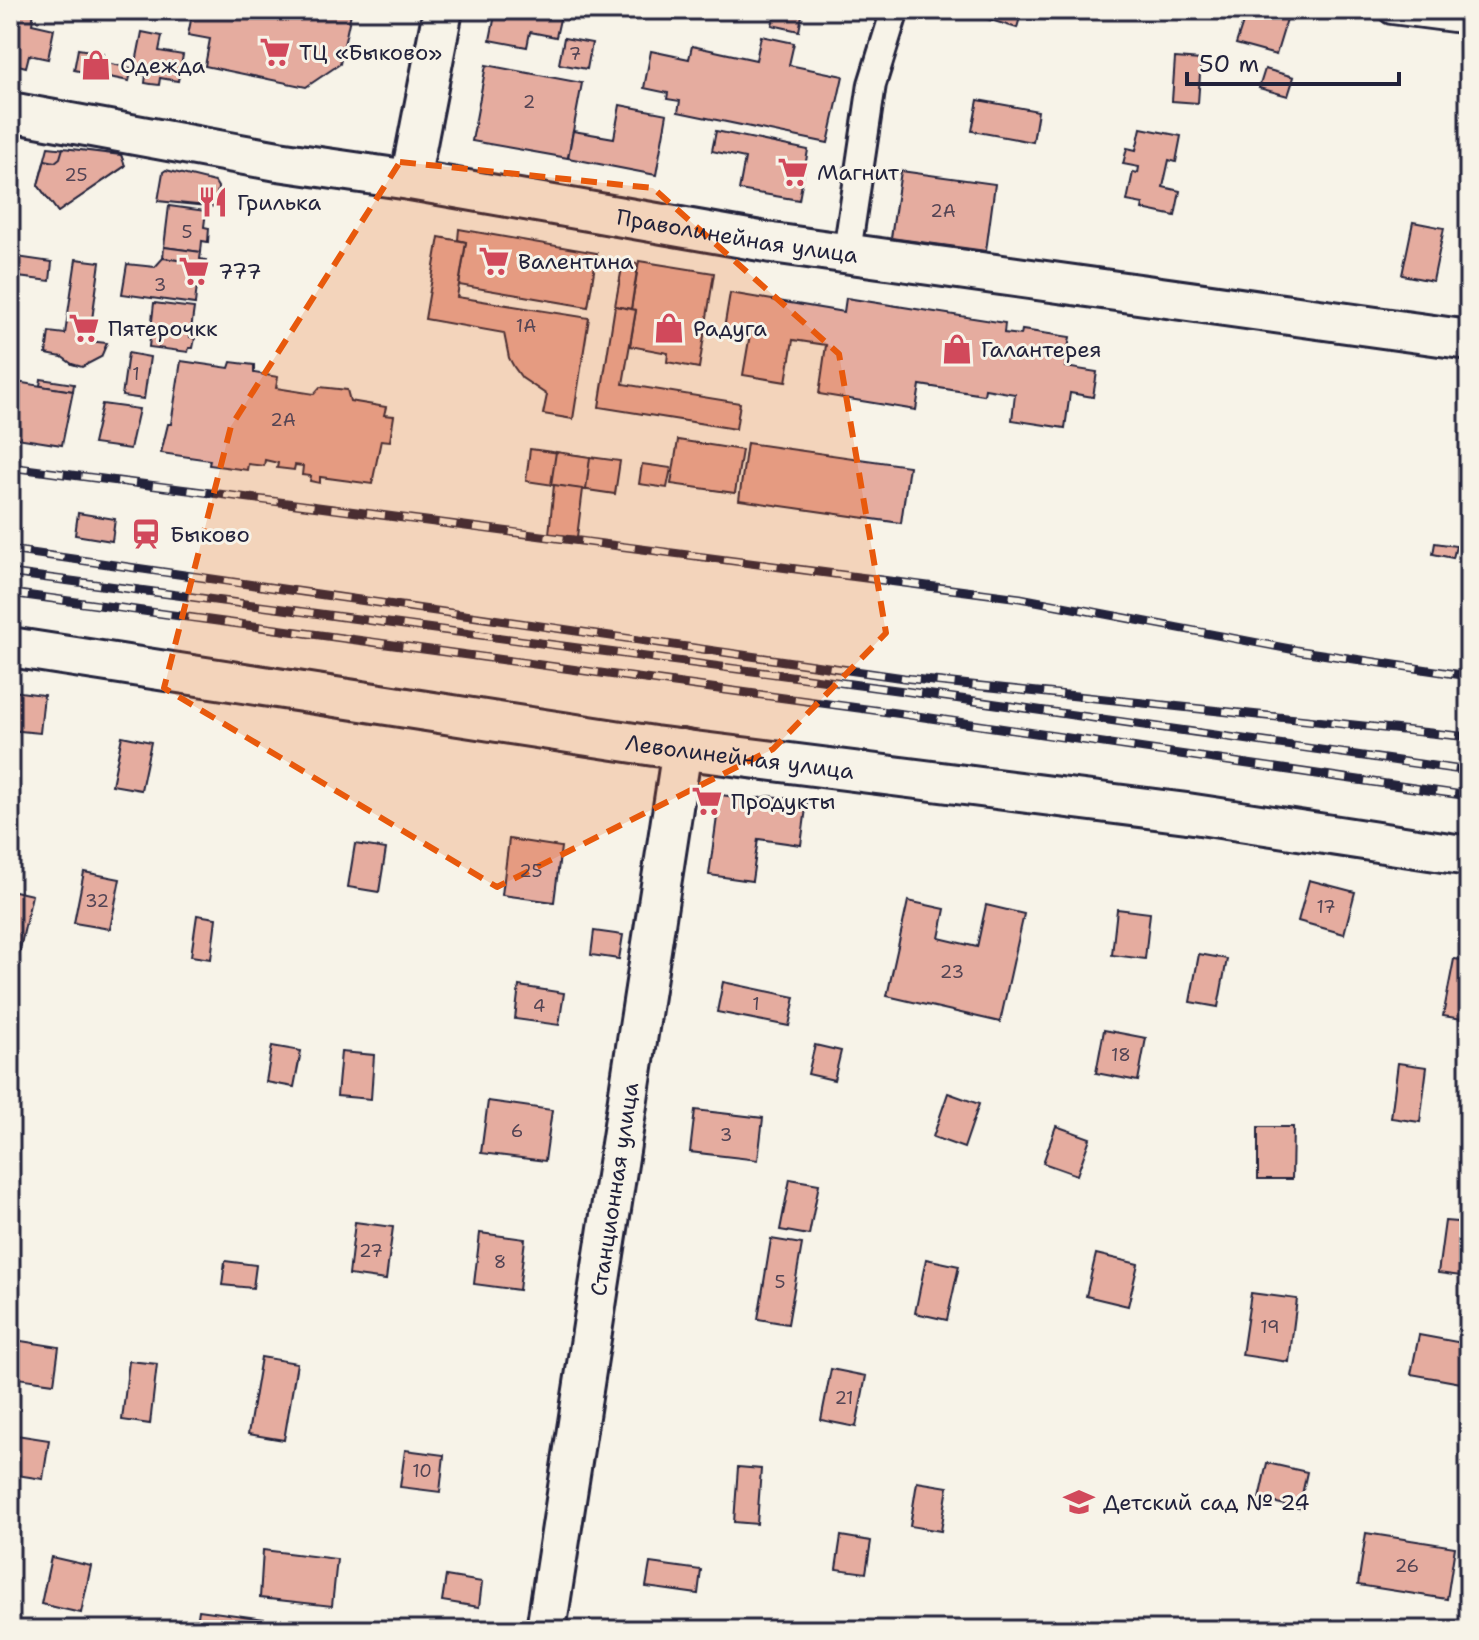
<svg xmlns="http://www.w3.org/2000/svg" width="1479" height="1640" font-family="'Shantell Sans',sans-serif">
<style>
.building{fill:#e5ac9f;stroke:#22223b;stroke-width:2}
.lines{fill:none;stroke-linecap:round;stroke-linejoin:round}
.street-casing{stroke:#22223b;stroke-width:32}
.secondary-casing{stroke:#22223b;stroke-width:44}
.street{stroke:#f7f3e8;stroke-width:26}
.secondary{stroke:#f7f3e8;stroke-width:38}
.rail-casing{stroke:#22223b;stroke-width:9}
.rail{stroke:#f7f3e8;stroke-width:6;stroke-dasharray:18;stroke-linecap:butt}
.marked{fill:#e8590c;fill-opacity:0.2;stroke:#e8590c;stroke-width:6;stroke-dasharray:16 10;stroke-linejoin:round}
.labels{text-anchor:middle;stroke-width:6;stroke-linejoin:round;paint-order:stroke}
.number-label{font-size:18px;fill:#534454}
.poi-label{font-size:22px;fill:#22223b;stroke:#f7f3e8;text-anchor:start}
.street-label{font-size:22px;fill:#22223b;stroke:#f7f3e8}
</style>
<rect width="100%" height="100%" fill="#f7f3e8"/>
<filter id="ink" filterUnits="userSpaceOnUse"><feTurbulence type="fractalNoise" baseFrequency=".0125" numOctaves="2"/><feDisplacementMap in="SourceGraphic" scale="16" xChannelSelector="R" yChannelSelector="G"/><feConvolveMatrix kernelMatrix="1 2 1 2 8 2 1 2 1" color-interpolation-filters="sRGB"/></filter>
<g filter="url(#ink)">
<g class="building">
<polygon points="10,10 34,12 32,24 54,29 48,59 29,55 26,67 10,63"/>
<polygon points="193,10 336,10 351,13 340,64 306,87 205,66 210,39 188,35"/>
<polygon points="496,10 562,10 556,37 530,32 527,47 490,40"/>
<polygon points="776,10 803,10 799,31 772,25"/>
<polygon points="986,10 1022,10 1017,28 984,18"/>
<polygon points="1247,10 1256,10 1287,19 1276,55 1236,44"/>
<polygon points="142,32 162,36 159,51 183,55 178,81 160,78 159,85 151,84 145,83 146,75 134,73"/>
<polygon points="761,36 794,43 789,65 843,76 828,143 678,112 680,101 667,99 668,93 644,88 651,51 689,59 692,46 756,60"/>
<polygon points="564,38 592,43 587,69 559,64"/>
<polygon points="78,49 103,53 101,62 132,68 129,81 74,70"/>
<polygon points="1175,58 1201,60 1198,103 1172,101"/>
<polygon points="486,65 582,83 568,158 472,141"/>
<polygon points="1265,69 1294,77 1288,96 1259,88"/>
<polygon points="978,100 1038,111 1033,142 972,131"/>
<polygon points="620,105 667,114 656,175 568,158 573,131 614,138"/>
<polygon points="1141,128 1181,136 1176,162 1169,160 1163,187 1180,191 1175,216 1142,209 1143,204 1127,201 1133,172 1138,173 1139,167 1123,164 1127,148 1136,150"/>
<polygon points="716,131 808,150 799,200 739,190 745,158 712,151"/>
<polygon points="48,147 121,155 125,166 58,212 38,185"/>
<polygon points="63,148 121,155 125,166 58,212 38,185 45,160 55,162 60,158"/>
<polygon points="166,170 215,182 218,187 216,207 158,201 163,172"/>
<polygon points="901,171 995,184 986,251 891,238"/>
<polygon points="169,206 206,211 204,227 209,228 208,242 202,241 201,252 164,247"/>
<polygon points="1413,222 1444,228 1433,281 1402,275"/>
<polygon points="459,229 597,253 588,307 459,285 466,242 458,240"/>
<polygon points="439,237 466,242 457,297 589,318 573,419 543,414 547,395 522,378 514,367 509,358 504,333 425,319"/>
<polygon points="164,247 201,252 200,259 206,260 205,268 199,267 199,263 163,258"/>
<polygon points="10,256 52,262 50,281 10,276"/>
<polygon points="163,258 199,263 199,267 205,268 204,275 198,275 195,304 122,294 127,264 155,267"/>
<polygon points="76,259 100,262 89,341 107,343 101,357 82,367 72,364 62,357 46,354 49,332 65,334"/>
<polygon points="639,261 714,273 699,368 667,362 668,353 630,346 636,310 631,309"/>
<polygon points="623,262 638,264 631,309 615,306"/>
<polygon points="730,293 844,312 846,298 1005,323 1004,333 1021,335 1022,330 1070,337 1065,367 1097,372 1093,397 1070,393 1065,428 1012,420 1015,394 985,389 984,395 920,385 916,410 819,394 826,345 793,340 786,382 743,375 750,334 724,329"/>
<polygon points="154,303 194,308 190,337 195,338 193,348 189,348 188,352 149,347"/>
<polygon points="615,306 636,310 623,384 740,403 736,429 599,407"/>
<polygon points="128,353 150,357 144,399 122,396"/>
<polygon points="181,361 229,368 231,362 254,365 254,373 278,377 276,388 314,394 320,387 347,390 350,401 386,407 384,415 394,416 390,441 381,440 372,484 320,477 320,483 310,481 311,476 302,475 303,466 295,465 294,470 277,468 278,463 265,460 264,466 248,464 247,470 209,465 210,460 161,453 168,424 171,424"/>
<polygon points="41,379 74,384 73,391 40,386"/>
<polygon points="10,381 73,391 62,445 10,437"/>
<polygon points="102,404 139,409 130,449 93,444"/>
<polygon points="678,440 742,450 735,493 671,484"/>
<polygon points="747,443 909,466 901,523 739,500"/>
<polygon points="530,449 620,461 615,494 526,481"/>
<polygon points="556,452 590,457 586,490 551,485"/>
<polygon points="642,464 671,468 667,488 639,484"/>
<polygon points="554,485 583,489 577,537 549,534"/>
<polygon points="78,513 115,519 112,541 75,535"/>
<polygon points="1435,543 1456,546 1453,558 1433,554"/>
<polygon points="12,691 44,695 40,733 10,730"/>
<polygon points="122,736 151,742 141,790 112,785"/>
<polygon points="720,795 754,799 770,796 807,801 801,845 758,839 752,881 709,875"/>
<polygon points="509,839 561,847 554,902 502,895"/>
<polygon points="355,844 386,849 379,892 348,887"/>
<polygon points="84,872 120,879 110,929 74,923"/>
<polygon points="1309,880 1355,892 1344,934 1298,921"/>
<polygon points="10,890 32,895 16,967 10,966"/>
<polygon points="908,901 945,909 939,938 977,947 986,905 1024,914 1000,1022 887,996"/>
<polygon points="1117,909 1150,913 1145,959 1112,955"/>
<polygon points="197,915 216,918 211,959 191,956"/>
<polygon points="594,931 623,935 619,959 591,955"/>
<polygon points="1199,954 1227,959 1218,1007 1190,1002"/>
<polygon points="1454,959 1469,961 1469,1020 1443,1016"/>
<polygon points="723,982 795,997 789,1026 717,1012"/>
<polygon points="519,986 564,993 559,1025 515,1019"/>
<polygon points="1104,1030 1146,1038 1138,1081 1096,1073"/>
<polygon points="815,1045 841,1051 834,1080 808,1074"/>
<polygon points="272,1046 301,1051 294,1087 266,1082"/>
<polygon points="341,1052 374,1055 371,1099 337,1096"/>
<polygon points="1398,1063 1427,1067 1420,1122 1391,1118"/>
<polygon points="948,1093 979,1104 964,1148 933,1137"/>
<polygon points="488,1101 552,1110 545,1161 481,1153"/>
<polygon points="695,1110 763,1118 758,1160 690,1152"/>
<polygon points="1056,1126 1090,1138 1077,1175 1043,1163"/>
<polygon points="1258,1127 1293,1127 1292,1179 1258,1179"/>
<polygon points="790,1179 819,1184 809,1235 780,1230"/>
<polygon points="1445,1221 1469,1223 1469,1277 1438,1273"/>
<polygon points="355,1222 393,1227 386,1280 349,1275"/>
<polygon points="480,1233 525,1239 519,1290 474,1284"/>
<polygon points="771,1239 802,1244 788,1324 758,1319"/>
<polygon points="1096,1254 1138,1264 1128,1306 1086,1296"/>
<polygon points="926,1259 959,1266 947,1320 915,1313"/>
<polygon points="225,1261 256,1265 253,1288 222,1285"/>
<polygon points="1251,1293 1297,1299 1289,1362 1242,1355"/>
<polygon points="1419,1335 1468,1344 1461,1383 1411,1374"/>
<polygon points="15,1340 59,1347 54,1383 10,1377"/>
<polygon points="261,1357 297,1363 284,1440 248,1434"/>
<polygon points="129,1361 157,1364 150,1424 122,1420"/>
<polygon points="831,1369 866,1376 856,1427 821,1420"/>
<polygon points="10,1434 49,1440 43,1479 10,1474"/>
<polygon points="405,1450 444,1455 440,1492 400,1487"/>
<polygon points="1267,1463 1307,1472 1299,1508 1259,1499"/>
<polygon points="738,1467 761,1469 757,1524 734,1522"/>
<polygon points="917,1482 948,1487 941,1531 910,1526"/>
<polygon points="1366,1533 1455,1547 1447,1599 1358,1585"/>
<polygon points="841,1536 871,1541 866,1573 836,1569"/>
<polygon points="263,1550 337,1559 332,1606 260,1598"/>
<polygon points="51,1557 91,1566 81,1613 41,1604"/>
<polygon points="650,1563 701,1570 698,1594 646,1587"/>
<polygon points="446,1576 482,1582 479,1607 442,1601"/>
<polygon points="199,1610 265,1619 264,1630 196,1630"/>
</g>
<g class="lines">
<g class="street-casing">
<g id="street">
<polyline points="1392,10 1469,20"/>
<polyline points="847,252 872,84 895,10"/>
</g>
</g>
<g class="secondary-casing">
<g id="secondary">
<path id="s1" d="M 10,112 L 278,161 L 410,180 L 772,243 L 1469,340"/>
<polyline points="410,180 443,10"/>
<path id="s2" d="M 10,647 L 654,746 L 1187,813 L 1469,856"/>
<path id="s3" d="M 546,1630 L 682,749"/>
</g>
</g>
<use href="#street" class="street"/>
<use href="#secondary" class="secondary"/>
<g class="rail-casing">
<g id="rail">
<polyline points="10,467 1020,598 1301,651 1469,676"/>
<polyline points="10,550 904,678 1469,737"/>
<polyline points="10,573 904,691 1469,771"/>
<polyline points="10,593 903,714 1469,796"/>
</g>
</g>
<use href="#rail" class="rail"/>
</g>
</g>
<path class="marked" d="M 400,162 L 653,188 L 839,354 L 886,633 L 773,749 L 497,887 L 164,688 L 231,426 Z"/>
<defs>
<g id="supermarket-bare" transform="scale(2.4)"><path d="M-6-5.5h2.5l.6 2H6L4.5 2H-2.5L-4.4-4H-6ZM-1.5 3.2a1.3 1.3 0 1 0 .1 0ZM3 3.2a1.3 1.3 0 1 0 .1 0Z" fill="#d1495b" stroke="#f7f3e8" stroke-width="2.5" paint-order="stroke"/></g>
<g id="shop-bare" transform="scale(2.4)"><path d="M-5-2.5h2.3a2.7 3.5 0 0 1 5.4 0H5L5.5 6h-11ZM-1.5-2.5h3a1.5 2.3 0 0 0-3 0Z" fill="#d1495b" stroke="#f7f3e8" stroke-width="2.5" paint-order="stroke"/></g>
<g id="restaurant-bare" transform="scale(2.4)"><path d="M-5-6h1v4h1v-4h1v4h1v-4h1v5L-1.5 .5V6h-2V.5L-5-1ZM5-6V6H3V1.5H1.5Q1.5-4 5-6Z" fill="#d1495b" stroke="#f7f3e8" stroke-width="2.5" paint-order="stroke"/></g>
<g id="station-bare" transform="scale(2.4)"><path d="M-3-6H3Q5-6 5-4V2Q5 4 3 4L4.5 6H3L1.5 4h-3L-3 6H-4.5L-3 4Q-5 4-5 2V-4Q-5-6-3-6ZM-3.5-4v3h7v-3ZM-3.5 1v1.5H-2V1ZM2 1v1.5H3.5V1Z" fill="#d1495b" stroke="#f7f3e8" stroke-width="2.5" paint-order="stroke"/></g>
<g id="school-bare" transform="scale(2.4)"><path d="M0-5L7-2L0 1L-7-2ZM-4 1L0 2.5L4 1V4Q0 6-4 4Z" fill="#d1495b" stroke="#f7f3e8" stroke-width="2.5" paint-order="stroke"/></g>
</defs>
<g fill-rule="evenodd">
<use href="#supermarket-bare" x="275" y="52"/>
<use href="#shop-bare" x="96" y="65"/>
<use href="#supermarket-bare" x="793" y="172"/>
<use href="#restaurant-bare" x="213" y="202"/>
<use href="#supermarket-bare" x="494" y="261"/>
<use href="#supermarket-bare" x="194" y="271"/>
<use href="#supermarket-bare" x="84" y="328"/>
<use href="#shop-bare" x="669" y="328"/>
<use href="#shop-bare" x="957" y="349"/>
<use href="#station-bare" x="146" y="534"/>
<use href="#supermarket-bare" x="707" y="801"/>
<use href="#school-bare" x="1079" y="1502"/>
</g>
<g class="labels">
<g class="number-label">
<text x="575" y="60">7</text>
<text x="529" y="108">2</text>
<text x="76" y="181">25</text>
<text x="943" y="217">2А</text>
<text x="187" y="238">5</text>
<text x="160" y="291">3</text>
<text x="526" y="332">1А</text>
<text x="136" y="380">1</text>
<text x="283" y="426">2А</text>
<text x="531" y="877">25</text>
<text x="97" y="907">32</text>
<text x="1326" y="913">17</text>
<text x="952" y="978">23</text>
<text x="756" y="1010">1</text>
<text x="539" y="1012">4</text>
<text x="1121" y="1061">18</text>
<text x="517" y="1137">6</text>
<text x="726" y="1141">3</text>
<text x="371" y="1257">27</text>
<text x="500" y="1268">8</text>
<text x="780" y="1288">5</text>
<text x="1270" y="1333">19</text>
<text x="844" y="1404">21</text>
<text x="422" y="1477">10</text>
<text x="1407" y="1572">26</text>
</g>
<g class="poi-label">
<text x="299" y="60">ТЦ «Быково»</text>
<text x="120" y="73">Одежда</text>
<text x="817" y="180">Магнит</text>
<text x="237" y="210">Грилька</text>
<text x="518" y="269">Валентина</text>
<text x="218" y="279">777</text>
<text x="108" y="336">Пятерочкк</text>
<text x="693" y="336">Радуга</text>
<text x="981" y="357">Галантерея</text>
<text x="170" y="542">Быково</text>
<text x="731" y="809">Продукты</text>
<text x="1103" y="1510">Детский сад № 24</text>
</g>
<g class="street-label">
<text dy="8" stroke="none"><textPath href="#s1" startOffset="738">Праволинейная улица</textPath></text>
<text dy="8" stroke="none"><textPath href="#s2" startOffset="738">Леволинейная улица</textPath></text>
<text dy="8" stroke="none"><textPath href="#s3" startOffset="446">Станционная улица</textPath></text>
</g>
</g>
<rect width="1479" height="1640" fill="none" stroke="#f7f3e8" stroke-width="40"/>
<rect x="20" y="20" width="1439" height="1600" fill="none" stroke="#22223b" stroke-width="3" filter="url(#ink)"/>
<path d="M1187 72v12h212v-12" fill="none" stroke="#22223b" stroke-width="4"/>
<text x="1199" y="72" font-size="24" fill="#22223b" stroke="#f7f3e8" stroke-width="6" paint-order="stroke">50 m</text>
</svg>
